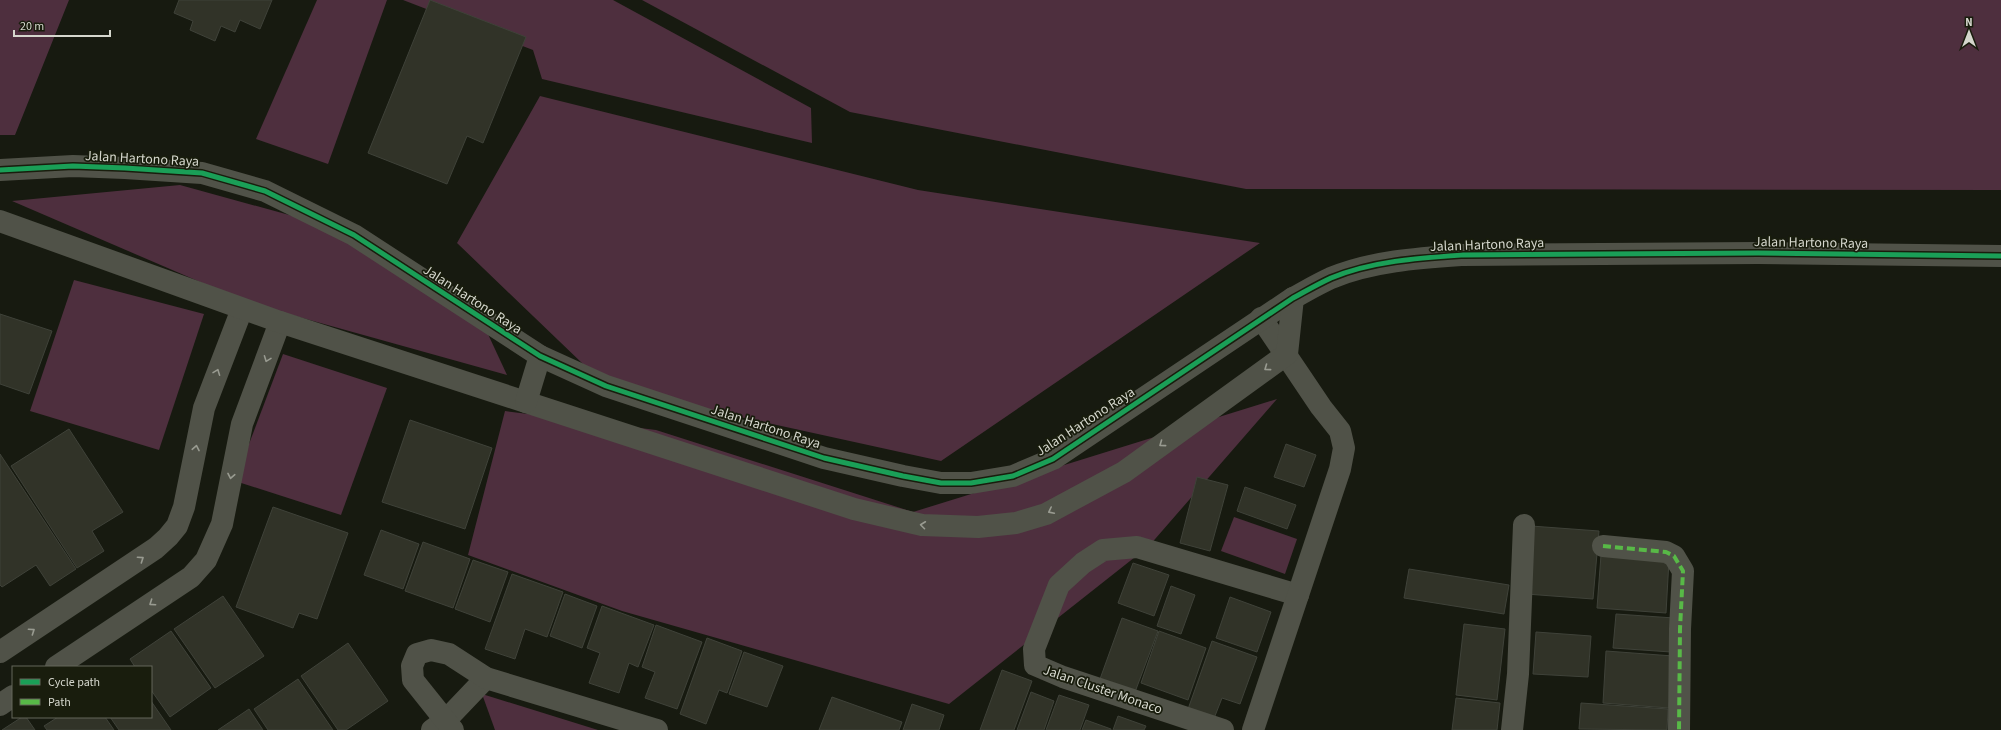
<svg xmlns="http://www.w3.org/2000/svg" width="2001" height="730" font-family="'Source Sans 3',sans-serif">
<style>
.green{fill:#4e2f3e}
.building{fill:#313328;stroke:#3f4239}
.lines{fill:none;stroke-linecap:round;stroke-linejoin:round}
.minor{stroke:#505248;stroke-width:22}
.tertiary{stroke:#505248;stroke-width:22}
.quiet{stroke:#58b947;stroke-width:4;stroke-dasharray:8 4;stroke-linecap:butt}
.cycleway-casing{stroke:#191d0d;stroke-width:8}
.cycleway{stroke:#1a9f57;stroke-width:5}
.oneway{stroke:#999b91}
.labels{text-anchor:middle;stroke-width:3.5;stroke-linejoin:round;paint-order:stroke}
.street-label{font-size:14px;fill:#d5d7cd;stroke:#191d0d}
</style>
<rect width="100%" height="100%" fill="#171a10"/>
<g class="green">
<polygon points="0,0 69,0 15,135 0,135"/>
<polygon points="317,0 387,0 328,164 256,139"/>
<polygon points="403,0 613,0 811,108 812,143 542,79 533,50"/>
<polygon points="642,0 2001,0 2001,190 1246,189 850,112"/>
<polygon points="540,96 918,190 1260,243 941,461 608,388 457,243"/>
<polygon points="180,185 329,226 474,304 507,375 249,303 12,201"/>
<polygon points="74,280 204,314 159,450 30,411"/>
<polygon points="283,354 387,388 341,515 235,481"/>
<polygon points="1277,399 1149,546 949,704 622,611 468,555 505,411 656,430 913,512"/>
<polygon points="1234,517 1297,539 1285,574 1221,551"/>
<polygon points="482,694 598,730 495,730"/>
</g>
<g class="building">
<polygon points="179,0 272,0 260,29 240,20 235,32 221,26 215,41 190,30 193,21 174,13"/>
<polygon points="430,0 526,37 483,143 467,136 447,184 368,153"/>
<polygon points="0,314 52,331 29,394 0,384"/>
<polygon points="410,420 492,448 465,529 382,502"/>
<polygon points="69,429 123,512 92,531 104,551 77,568 11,466"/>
<polygon points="1286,444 1316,455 1304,487 1274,477"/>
<polygon points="0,454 76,569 50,586 36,565 2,587 0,585"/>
<polygon points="1197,477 1228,485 1210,551 1180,543"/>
<polygon points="1245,487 1296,505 1287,529 1237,511"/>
<polygon points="273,507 348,533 317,619 299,613 293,628 236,607"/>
<polygon points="1531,526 1599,531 1593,599 1526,594"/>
<polygon points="381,530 419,544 403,589 364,575"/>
<polygon points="423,542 470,559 453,608 405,591"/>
<polygon points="1601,555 1669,560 1666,613 1597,608"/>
<polygon points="473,560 508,572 490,622 455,609"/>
<polygon points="1133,563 1169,575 1154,616 1118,603"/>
<polygon points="1409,569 1509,585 1504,614 1404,598"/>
<polygon points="512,574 563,592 547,637 525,629 515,659 485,649"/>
<polygon points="1171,586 1195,595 1181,634 1157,626"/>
<polygon points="565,594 597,606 582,648 550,636"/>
<polygon points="223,596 264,656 215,688 174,629"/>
<polygon points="1230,597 1271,612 1257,652 1216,638"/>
<polygon points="602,606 654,625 638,667 629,663 619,693 589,683 600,653 587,648"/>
<polygon points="1616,614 1674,618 1671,652 1613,648"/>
<polygon points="1122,618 1158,631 1135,692 1100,679"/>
<polygon points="1464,624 1505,629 1497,700 1456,695"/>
<polygon points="656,625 702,642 677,709 645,698 655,672 642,667"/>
<polygon points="171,631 211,688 170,717 151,690 151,667 135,667 130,659"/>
<polygon points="1159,631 1206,648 1188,700 1141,683"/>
<polygon points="1536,632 1591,636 1588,677 1533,674"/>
<polygon points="707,638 742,651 727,693 719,690 706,724 680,714"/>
<polygon points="1212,641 1257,657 1240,704 1222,698 1213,721 1187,712"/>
<polygon points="348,643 388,701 346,730 338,730 301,676"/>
<polygon points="1606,651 1673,656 1669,708 1603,703"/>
<polygon points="744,652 783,666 767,707 729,694"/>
<polygon points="1002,670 1032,681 1014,730 980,730"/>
<polygon points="298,679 333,730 268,730 254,709"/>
<polygon points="1031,692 1054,701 1044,730 1017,730"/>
<polygon points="1059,695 1089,705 1080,730 1046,730"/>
<polygon points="832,697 902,722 899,730 819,730"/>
<polygon points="1456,698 1500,703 1497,730 1452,730"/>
<polygon points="151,701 171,730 119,730 110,717 151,717"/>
<polygon points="1581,703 1668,709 1667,730 1579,729"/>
<polygon points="912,704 944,715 939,730 903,730"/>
<polygon points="249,709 263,730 218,730"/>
<polygon points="1118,716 1146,726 1144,730 1113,730"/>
<polygon points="22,717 26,717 35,730 2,730"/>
<polygon points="58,717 105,717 114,730 47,730 44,726"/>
<polygon points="1086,720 1111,729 1111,730 1082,730"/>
</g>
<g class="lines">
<g class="minor">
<polyline points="1603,546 1666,552 1674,556 1683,571 1680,629 1679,730"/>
<polyline points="0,652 156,548 168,537 177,526 184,507 204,408 242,309"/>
<polyline points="56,667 191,577 206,560 222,524 242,424 280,322"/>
<polyline points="0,705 13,696"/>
<polyline points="432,730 446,720 486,678"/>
<polyline points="453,730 413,680 412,666 417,654 431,650 449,654 486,678 657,730"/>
<polyline points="1223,730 1063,677 1035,665 1034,649 1059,585 1083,563 1103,550 1137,547 1298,595"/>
<polyline points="1253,730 1340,469 1344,448 1340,431 1321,407 1261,318"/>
<polyline points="1512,730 1518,674 1524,525"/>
</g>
<g class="tertiary">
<path d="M 0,170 L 73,166 L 125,168 L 202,173 L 265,191 L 354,235 L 540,356 L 606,386 L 824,458 L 903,476 L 941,483 L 971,483 L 1013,476 L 1053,459 L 1293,298 C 1306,291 1318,284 1331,278 C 1372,261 1419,258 1463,255 L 1758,253 L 2001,256"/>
<polyline points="0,221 280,322 854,509 922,525 978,527 1016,523 1046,514 1124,472 1287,354 1293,298"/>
<polyline points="526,402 540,356"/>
</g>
<polyline class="quiet" points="1603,546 1666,552 1674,556 1683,571 1680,629 1679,730"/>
<g class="cycleway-casing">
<path id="cycleway" d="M 0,170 L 73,166 L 125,168 L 202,173 L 265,191 L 354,235 L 540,356 L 606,386 L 824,458 L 903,476 L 941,483 L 971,483 L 1013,476 L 1053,459 L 1293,298 C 1306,291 1318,284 1331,278 C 1372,261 1419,258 1463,255 L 1758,253 L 2001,256"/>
</g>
<use href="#cycleway" class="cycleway"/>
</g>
<defs><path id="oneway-chevron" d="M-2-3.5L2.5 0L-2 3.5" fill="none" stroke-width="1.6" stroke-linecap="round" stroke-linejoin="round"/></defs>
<g class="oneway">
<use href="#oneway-chevron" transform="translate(267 359) rotate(111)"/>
<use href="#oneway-chevron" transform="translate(1267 368) rotate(144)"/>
<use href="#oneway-chevron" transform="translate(217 372) rotate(-69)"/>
<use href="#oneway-chevron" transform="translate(1162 444) rotate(144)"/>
<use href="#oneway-chevron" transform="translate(196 448) rotate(-79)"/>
<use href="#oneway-chevron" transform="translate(231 476) rotate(101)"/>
<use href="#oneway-chevron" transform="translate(1051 511) rotate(153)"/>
<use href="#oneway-chevron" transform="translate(923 525) rotate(-173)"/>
<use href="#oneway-chevron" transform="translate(141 559) rotate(-34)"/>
<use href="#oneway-chevron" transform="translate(152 603) rotate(146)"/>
<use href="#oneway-chevron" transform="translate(32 631) rotate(-34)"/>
</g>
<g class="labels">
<g class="street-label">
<text transform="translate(142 158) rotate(3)" y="5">Jalan Hartono Raya</text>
<text transform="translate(1811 242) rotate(1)" y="5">Jalan Hartono Raya</text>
<text transform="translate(1487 244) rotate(-2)" y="5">Jalan Hartono Raya</text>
<text transform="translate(473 299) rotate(33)" y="5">Jalan Hartono Raya</text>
<text transform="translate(1085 421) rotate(-33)" y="5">Jalan Hartono Raya</text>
<text transform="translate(766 426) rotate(18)" y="5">Jalan Hartono Raya</text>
<text transform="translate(1103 689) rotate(19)" y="5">Jalan Cluster Monaco</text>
</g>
</g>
<rect x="12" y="666" width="140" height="52" fill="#191d0d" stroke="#64675a"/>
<rect x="20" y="679" width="20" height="6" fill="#1a9f57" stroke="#64675a"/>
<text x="48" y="686" font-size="12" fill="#d5d7cd">Cycle path</text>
<rect x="20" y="699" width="20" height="6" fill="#58b947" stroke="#64675a"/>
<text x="48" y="706" font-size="12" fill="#d5d7cd">Path</text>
<g transform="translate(1969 32)" stroke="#191d0d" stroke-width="3" paint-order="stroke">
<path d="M0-3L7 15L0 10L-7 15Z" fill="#d5d7cd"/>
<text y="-6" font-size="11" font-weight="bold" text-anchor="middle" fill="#d5d7cd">N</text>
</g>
<path d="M14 30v6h96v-6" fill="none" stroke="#d5d7cd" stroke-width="2"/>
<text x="20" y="30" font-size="12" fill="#d5d7cd" stroke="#191d0d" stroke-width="3" paint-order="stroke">20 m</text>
</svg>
